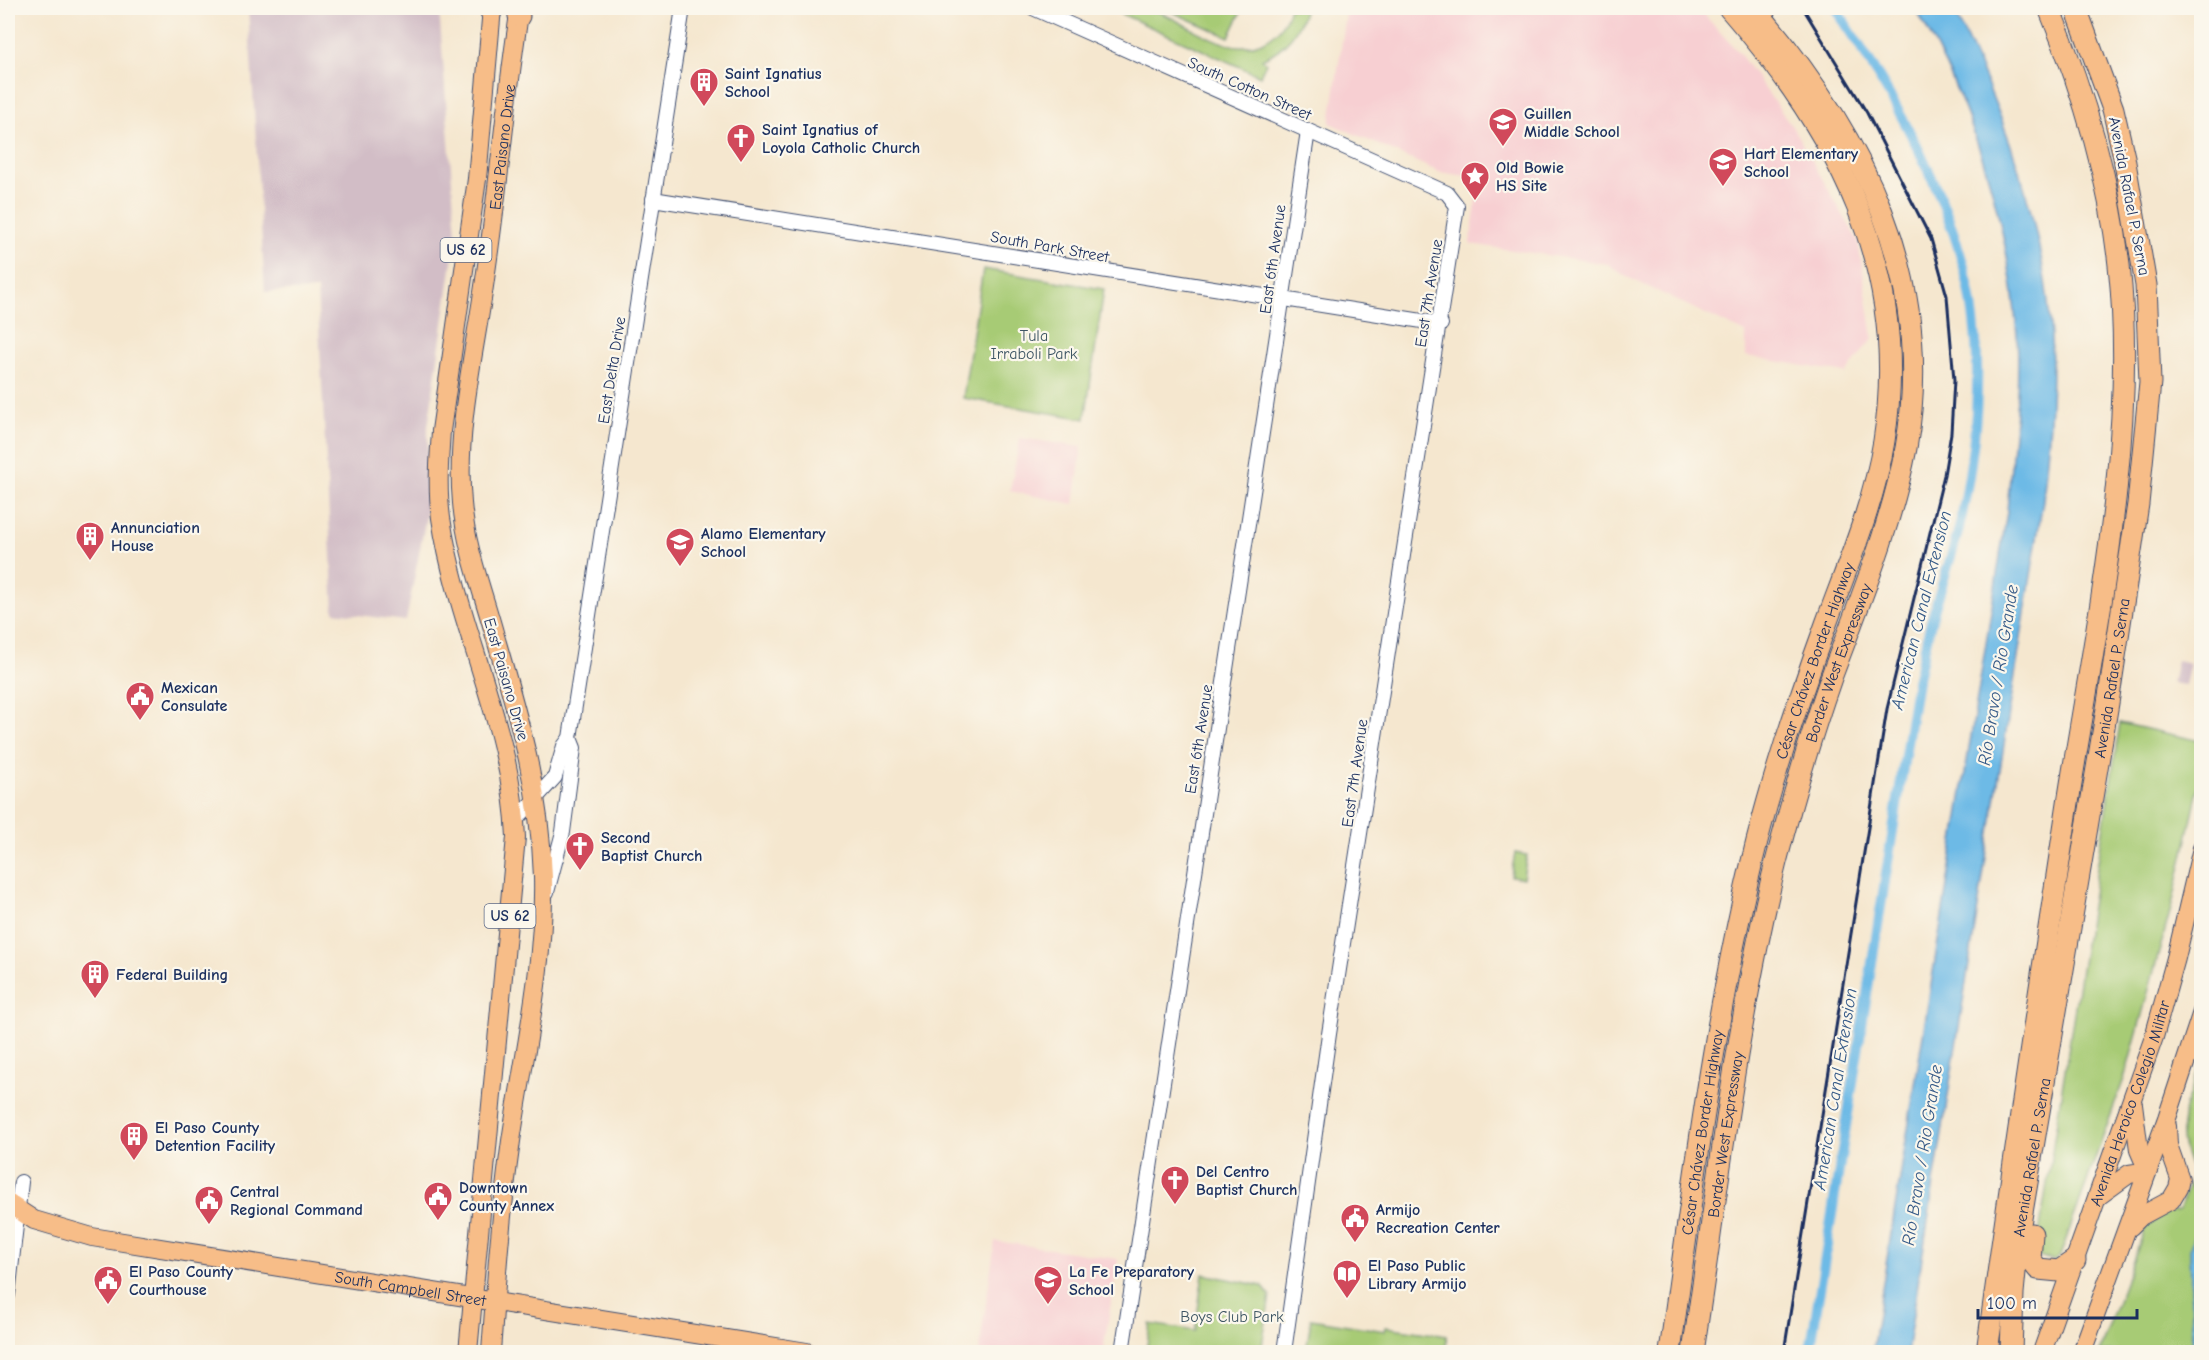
<svg xmlns="http://www.w3.org/2000/svg" width="2209" height="1360" font-family="'Comic Neue',sans-serif">
<style>
.built{fill:#f7cfd2}
.industrial{fill:#d2bdc6}
.green{fill:#a7cb74;stroke:#617d69;stroke-width:1.5}
.water{fill:#6dbae6;stroke:#4474a2;stroke-width:1.5}
.lines{fill:none;stroke-linecap:round;stroke-linejoin:round}
.canal{stroke:#6dbae6;stroke-width:10}
.minor-casing{stroke:#3c4b6f;stroke-width:16}
.major-casing{stroke:#3c4b6f;stroke-width:20}
.highway-casing{stroke:#3c4b6f;stroke-width:23}
.minor{stroke:#fff;stroke-width:14}
.major{stroke:#f7bd88;stroke-width:18}
.highway{stroke:#f7bd88;stroke-width:21}
.rail{stroke:#1b2f5e;stroke-width:3}
.labels{text-anchor:middle;stroke-width:4.5;stroke-linejoin:round;paint-order:stroke}
.shield{fill:#fbf7ec;stroke:#5e6b89;stroke-width:1.5}
.shield-label{font-size:15px;font-weight:bold;fill:#1b2f5e}
.poi-label{font-size:16px;font-weight:bold;fill:#1b2f5e;stroke:#fbf7ec;text-anchor:start}
.street-label{font-size:16px;fill:#1b2f5e;stroke:#fbf7ec}
.park-label{font-size:16px;fill:#3e5664;stroke:#fbf7ec}
.water-label{font-size:18px;font-style:italic;fill:#345987;stroke:#fbf7ec}
</style>
<rect width="100%" height="100%" fill="#fbf7ec"/>
<filter id="ink" filterUnits="userSpaceOnUse"><feTurbulence type="fractalNoise" baseFrequency=".0167" numOctaves="2"/><feDisplacementMap in="SourceGraphic" scale="12" xChannelSelector="R" yChannelSelector="G"/><feConvolveMatrix kernelMatrix="1 2 1 2 8 2 1 2 1" color-interpolation-filters="sRGB"/></filter>
<filter id="wash" filterUnits="userSpaceOnUse"><feTurbulence type="fractalNoise" baseFrequency=".008" numOctaves="4" result="noise"/><feDisplacementMap in="SourceGraphic" scale="24" xChannelSelector="R" yChannelSelector="G"/><feGaussianBlur stdDeviation="1.35" result="paint"/><feColorMatrix in="noise" values="0 0 0 0 0 0 0 0 0 0 0 0 0 0 0 0 0 1.4 0 .05"/><feComposite in="paint" operator="in"/></filter>
<g filter="url(#wash)">
<rect width="100%" height="100%" fill="#f5e7cf"/>
<g class="built">
<polygon points="1347,8 1698,8 1740,54 1793,128 1858,241 1873,338 1846,373 1746,356 1746,333 1625,276 1608,264 1470,244 1480,178 1439,172 1330,123"/>
<polygon points="1020,438 1082,447 1074,504 1010,491"/>
<polygon points="995,1241 1118,1259 1103,1352 979,1352"/>
</g>
<g class="industrial">
<polygon points="248,8 439,8 456,234 428,427 427,512 406,621 334,612 317,290 265,292"/>
<polygon points="2177,660 2190,663 2185,685 2172,683"/>
</g>
<g class="green">
<path d="M 1108,8 C 1119,7 1133,5 1145,8 C 1183,15 1225,63 1266,40 C 1279,33 1286,21 1290,8 L 1305,8 C 1299,32 1285,49 1262,59 L 1266,63 L 1260,76 Z"/>
<polygon points="1163,8 1243,8 1229,37"/>
<polygon points="983,269 1104,289 1085,419 963,398"/>
<polygon points="2120,723 2201,741 2201,777 2173,901 2126,1073 2060,1256 2054,1261 2039,1256 2037,1247"/>
<polygon points="1515,853 1527,855 1523,878 1511,876"/>
<path d="M 2201,1062 L 2201,1352 L 2099,1352 L 2145,1229 L 2164,1213 L 2179,1210 L 2193,1173 C 2170,1129 2187,1105 2201,1062 Z"/>
<polygon points="1203,1274 1262,1286 1270,1296 1261,1352 1146,1352 1150,1324 1195,1331"/>
<polygon points="1311,1319 1385,1331 1386,1327 1447,1336 1445,1352 1306,1352"/>
</g>
<g class="water">
<path d="M 1915,8 L 1952,8 C 2001,106 2041,212 2050,323 C 2055,382 2049,441 2043,500 L 1907,1352 L 1872,1352 L 2007,512 C 2011,454 2021,393 2017,335 C 2009,222 1973,105 1915,8 Z"/>
<polygon points="2201,1224 2201,1352 2193,1352 2190,1249 2194,1234"/>
</g>
<g class="lines">
<path class="canal" d="M 1810,1352 L 1916,686 C 1922,663 1926,639 1933,615 C 1942,582 1955,549 1962,515 C 1978,436 1985,346 1964,267 C 1939,175 1888,87 1835,8"/>
</g>
</g>
<g filter="url(#ink)">
<g class="lines">
<g class="minor-casing">
<g id="minor">
<polyline points="1033,8 1447,193 1457,206 1329,1034 1284,1352"/>
<polyline points="653,199 1441,324"/>
<polyline points="515,821 555,777 564,746 570,738 683,8"/>
<polyline points="547,892 563,832 574,748 570,738"/>
<polyline points="8,1295 21,1182"/>
<polyline points="1122,1352 1308,131"/>
</g>
</g>
<g class="major-casing">
<g id="major">
<polyline points="2100,1195 2129,1174 2148,1171 2139,1150 2133,1104"/>
<path id="s1" d="M 8,1203 L 34,1220 L 92,1237 L 807,1352"/>
<polyline points="2130,1227 2141,1216 2171,1200 2178,1188 2180,1179 2168,1145 2167,1126"/>
<path d="M 468,1352 L 516,837 C 512,726 457,627 441,518 C 437,489 439,460 441,431 L 477,179 L 492,8"/>
<path id="s2" d="M 491,1352 C 496,1282 501,1211 511,1141 C 524,1054 545,965 543,877 C 540,789 519,719 495,636 C 483,592 466,549 462,503 C 455,427 476,348 486,272 C 499,184 506,95 520,8"/>
<path id="s3" d="M 2042,1352 L 2154,1037 L 2176,958 L 2202,848"/>
<polyline points="2082,1352 2167,1118 2202,1012"/>
</g>
</g>
<g class="highway-casing">
<g id="highway">
<polyline points="518,8 519,16"/>
<polyline points="491,12 492,8"/>
<polyline points="2032,1234 2030,1259 2038,1269 2059,1271 2075,1260"/>
<path id="s4" d="M 1670,1352 C 1694,1181 1715,1009 1757,841 C 1776,767 1800,695 1826,624 C 1848,564 1874,503 1884,441 C 1911,270 1838,133 1729,8"/>
<path id="s5" d="M 1693,1352 C 1718,1188 1736,1024 1776,862 C 1792,800 1810,738 1831,678 C 1859,603 1891,527 1906,448 C 1936,278 1862,134 1754,8"/>
<path d="M 1987,1352 C 2012,1169 2040,986 2068,803 C 2095,629 2138,441 2119,265 C 2109,175 2083,91 2049,8"/>
<path id="s6" d="M 2011,1352 L 2013,1293 L 2019,1230 L 2108,703 L 2138,504 L 2150,382 L 2146,285 L 2124,157 L 2113,109 L 2076,8"/>
</g>
</g>
<use href="#minor" class="minor"/>
<use href="#major" class="major"/>
<use href="#highway" class="highway"/>
<polyline class="rail" points="1784,1352 1887,709 1944,475 1951,433 1954,380 1947,296 1931,239 1867,113 1803,8"/>
</g>
</g>
<defs>
<g id="building-pin" transform="scale(1.5)"><path d="M0 17L-7.5 6A9.5 9.5 0 1 1 7.5 6Z" fill="#d1495b" stroke="#fbf7ec"/><path d="M-4-6H4V6H1V3H-1V6H-4ZM-2.5-4.3h1.7v1.8h-1.7ZM.8-4.3h1.7v1.8H.8ZM-2.5-1h1.7V.8h-1.7ZM.8-1h1.7V.8H.8Z" fill="#fff"/></g>
<g id="school-pin" transform="scale(1.5)"><path d="M0 17L-7.5 6A9.5 9.5 0 1 1 7.5 6Z" fill="#d1495b" stroke="#fbf7ec"/><path d="M0-5L7-2L0 1L-7-2ZM-4 1L0 2.5L4 1V4Q0 6-4 4Z" fill="#fff"/></g>
<g id="church-pin" transform="scale(1.5)"><path d="M0 17L-7.5 6A9.5 9.5 0 1 1 7.5 6Z" fill="#d1495b" stroke="#fbf7ec"/><path d="M-1.2-6h2.4v3.5h3.3v2.4h-3.3V6h-2.4V-.1h-3.3v-2.4h3.3Z" fill="#fff"/></g>
<g id="sight-pin" transform="scale(1.5)"><path d="M0 17L-7.5 6A9.5 9.5 0 1 1 7.5 6Z" fill="#d1495b" stroke="#fbf7ec"/><path d="M0-6L1.8-2.2L6-1.7L2.9 1.2L3.7 5.4L0 3.3L-3.7 5.4L-2.9 1.2L-6-1.7L-1.8-2.2Z" fill="#fff"/></g>
<g id="civic-pin" transform="scale(1.5)"><path d="M0 17L-7.5 6A9.5 9.5 0 1 1 7.5 6Z" fill="#d1495b" stroke="#fbf7ec"/><path d="M-.6-6.5H3V-4.5H.6V-3L4-1V1h2V6H-6V1h2V-1L-.6-3ZM-1.2 2.5V6h2.4V2.5Z" fill="#fff"/></g>
<g id="library-pin" transform="scale(1.5)"><path d="M0 17L-7.5 6A9.5 9.5 0 1 1 7.5 6Z" fill="#d1495b" stroke="#fbf7ec"/><path d="M-6-4Q-3-5.5-.7-3.5V5Q-3 3-6 4ZM6-4Q3-5.5 .7-3.5V5Q3 3 6 4Z" fill="#fff"/></g>
</defs>
<g fill-rule="evenodd">
<use href="#building-pin" x="704" y="82"/>
<use href="#school-pin" x="1503" y="122"/>
<use href="#church-pin" x="741" y="138"/>
<use href="#school-pin" x="1723" y="162"/>
<use href="#sight-pin" x="1475" y="176"/>
<use href="#building-pin" x="90" y="536"/>
<use href="#school-pin" x="680" y="542"/>
<use href="#civic-pin" x="140" y="696"/>
<use href="#church-pin" x="580" y="846"/>
<use href="#building-pin" x="95" y="974"/>
<use href="#building-pin" x="134" y="1136"/>
<use href="#church-pin" x="1175" y="1180"/>
<use href="#civic-pin" x="438" y="1196"/>
<use href="#civic-pin" x="209" y="1200"/>
<use href="#civic-pin" x="1355" y="1218"/>
<use href="#library-pin" x="1347" y="1274"/>
<use href="#civic-pin" x="108" y="1280"/>
<use href="#school-pin" x="1048" y="1280"/>
</g>
<g class="labels">
<g class="shield">
<rect x="440.5" y="238" width="51" height="24" rx="4.5"/>
<rect x="484.5" y="904" width="51" height="24" rx="4.5"/>
</g>
<g class="shield-label">
<text x="466" y="255">US 62</text>
<text x="510" y="921">US 62</text>
</g>
<g class="poi-label">
<text x="725" y="79">Saint Ignatius<tspan x="725" dy="18">School</tspan></text>
<text x="1524" y="119">Guillen<tspan x="1524" dy="18">Middle School</tspan></text>
<text x="762" y="135">Saint Ignatius of<tspan x="762" dy="18">Loyola Catholic Church</tspan></text>
<text x="1744" y="159">Hart Elementary<tspan x="1744" dy="18">School</tspan></text>
<text x="1496" y="173">Old Bowie<tspan x="1496" dy="18">HS Site</tspan></text>
<text x="111" y="533">Annunciation<tspan x="111" dy="18">House</tspan></text>
<text x="701" y="539">Alamo Elementary<tspan x="701" dy="18">School</tspan></text>
<text x="161" y="693">Mexican<tspan x="161" dy="18">Consulate</tspan></text>
<text x="601" y="843">Second<tspan x="601" dy="18">Baptist Church</tspan></text>
<text x="116" y="980">Federal Building</text>
<text x="155" y="1133">El Paso County<tspan x="155" dy="18">Detention Facility</tspan></text>
<text x="1196" y="1177">Del Centro<tspan x="1196" dy="18">Baptist Church</tspan></text>
<text x="459" y="1193">Downtown<tspan x="459" dy="18">County Annex</tspan></text>
<text x="230" y="1197">Central<tspan x="230" dy="18">Regional Command</tspan></text>
<text x="1376" y="1215">Armijo<tspan x="1376" dy="18">Recreation Center</tspan></text>
<text x="1368" y="1271">El Paso Public<tspan x="1368" dy="18">Library Armijo</tspan></text>
<text x="129" y="1277">El Paso County<tspan x="129" dy="18">Courthouse</tspan></text>
<text x="1069" y="1277">La Fe Preparatory<tspan x="1069" dy="18">School</tspan></text>
</g>
<g class="street-label">
<text transform="translate(1250 88) rotate(24)" y="6">South Cotton Street</text>
<text dy="6" stroke="none"><textPath href="#s2" startOffset="1221">East Paisano Drive</textPath></text>
<text transform="translate(2130 196) rotate(79)" y="6">Avenida Rafael P. Serna</text>
<text transform="translate(1050 246) rotate(10)" y="6">South Park Street</text>
<text transform="translate(1272 259) rotate(-82)" y="6">East 6th Avenue</text>
<text transform="translate(1428 293) rotate(-81)" y="6">East 7th Avenue</text>
<text transform="translate(611 370) rotate(-81)" y="6">East Delta Drive</text>
<text dy="6" stroke="none"><textPath href="#s4" startOffset="708">César Chávez Border Highway</textPath></text>
<text dy="6" stroke="none"><textPath href="#s5" startOffset="706">Border West Expressway</textPath></text>
<text dy="6" stroke="none"><textPath href="#s6" startOffset="682">Avenida Rafael P. Serna</textPath></text>
<text transform="translate(507 679) rotate(74)" y="6">East Paisano Drive</text>
<text transform="translate(1198 739) rotate(-81)" y="6">East 6th Avenue</text>
<text transform="translate(1354 773) rotate(-82)" y="6">East 7th Avenue</text>
<text dy="6" stroke="none"><textPath href="#s3" startOffset="264">Avenida Heroico Colegio Militar</textPath></text>
<text dy="6" stroke="none"><textPath href="#s4" startOffset="222">César Chávez Border Highway</textPath></text>
<text dy="6" stroke="none"><textPath href="#s5" startOffset="220">Border West Expressway</textPath></text>
<text dy="6" stroke="none"><textPath href="#s6" startOffset="196">Avenida Rafael P. Serna</textPath></text>
<text dy="6" stroke="none"><textPath href="#s1" startOffset="414">South Campbell Street</textPath></text>
</g>
<g class="park-label">
<text x="1034" y="341">Tula<tspan x="1034" dy="18">Irraboli Park</tspan></text>
<text x="1232" y="1322">Boys Club Park</text>
</g>
<g class="water-label">
<text transform="translate(1921 610) rotate(-76)" y="6">American Canal Extension</text>
<text transform="translate(1998 675) rotate(-81)" y="6">Río Bravo / Rio Grande</text>
<text transform="translate(1835 1089) rotate(-81)" y="6">American Canal Extension</text>
<text transform="translate(1922 1155) rotate(-81)" y="6">Río Bravo / Rio Grande</text>
</g>
</g>
<rect width="2209" height="1360" fill="none" stroke="#fbf7ec" stroke-width="30"/>
<path d="M1978 1309v9h159v-9" fill="none" stroke="#1b2f5e" stroke-width="3"/>
<text x="1987" y="1309" font-size="18" fill="#1b2f5e" stroke="#fbf7ec" stroke-width="4.5" paint-order="stroke">100 m</text>
</svg>
